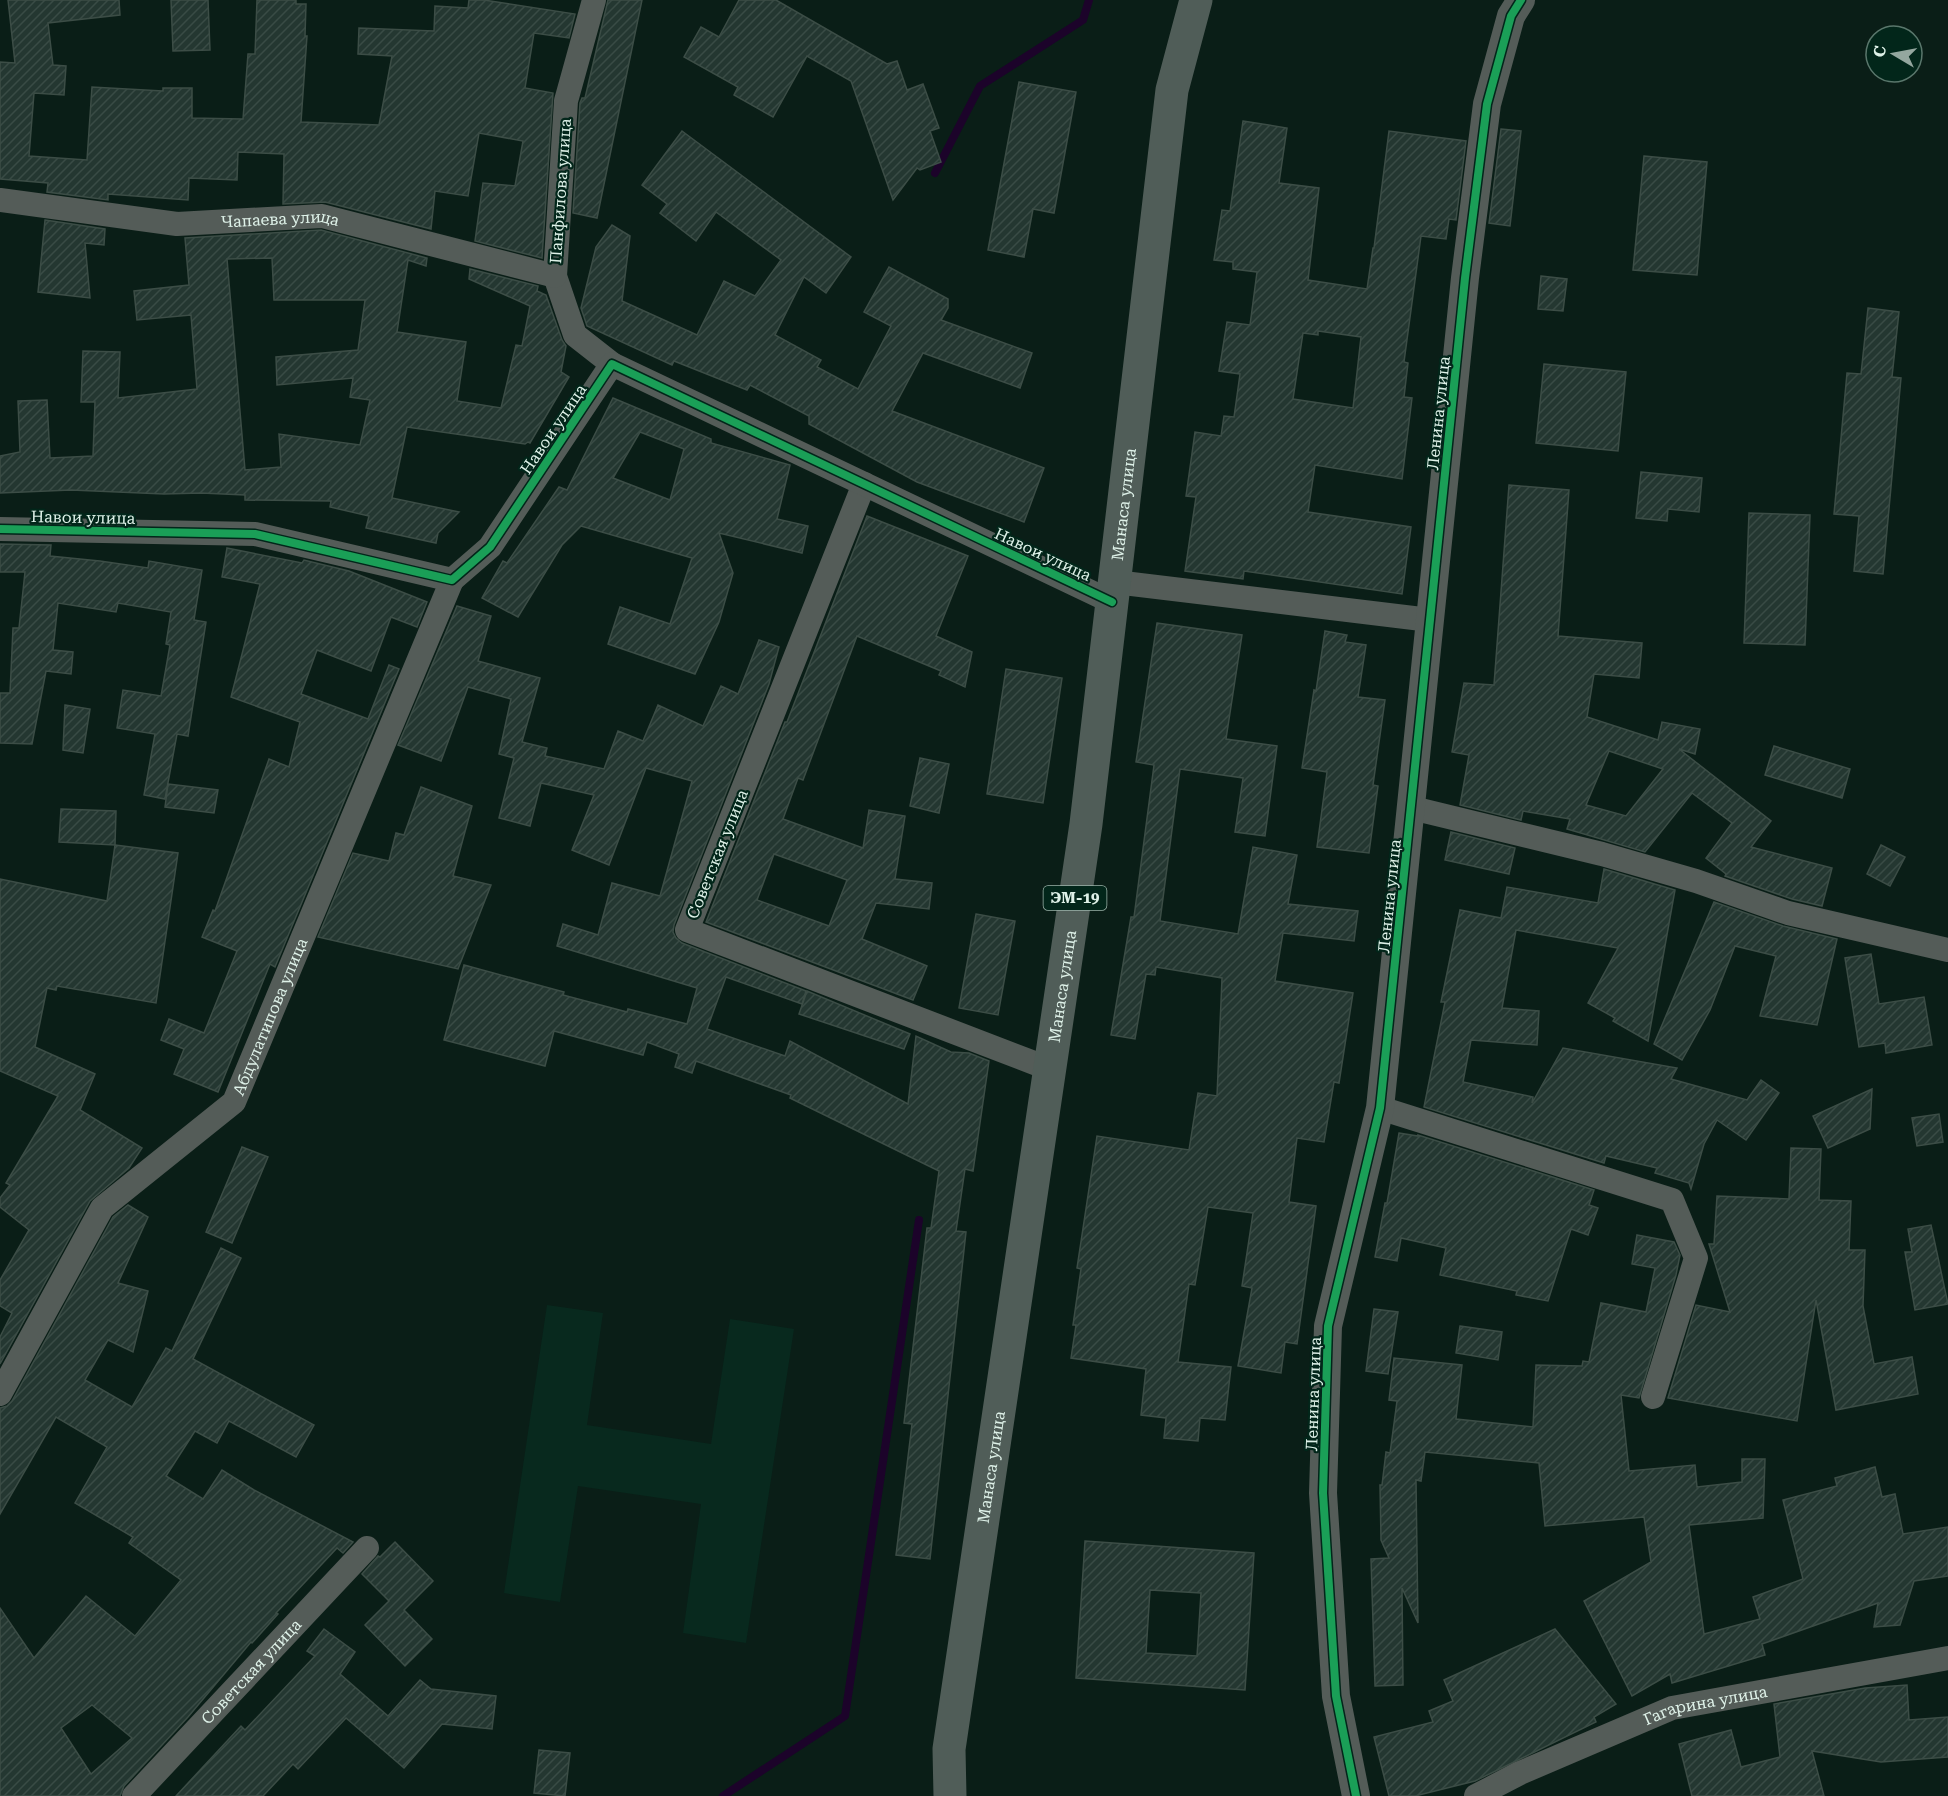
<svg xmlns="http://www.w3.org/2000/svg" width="1948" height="1796" font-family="'Roboto Serif',serif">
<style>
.built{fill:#08291e}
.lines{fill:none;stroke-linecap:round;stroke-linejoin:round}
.stream{stroke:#1c032a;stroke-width:8}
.building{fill:url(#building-hatch);stroke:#3c4d46;stroke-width:1.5;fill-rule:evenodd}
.minor{stroke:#545c58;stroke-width:24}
.tertiary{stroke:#545c58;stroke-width:28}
.primary{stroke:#505d58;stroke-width:33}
.cycleway-casing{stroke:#02261a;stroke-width:11}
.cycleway{stroke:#1a9f57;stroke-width:8}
.labels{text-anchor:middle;stroke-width:4.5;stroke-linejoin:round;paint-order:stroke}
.shield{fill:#02261a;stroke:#9cb4aa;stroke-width:1.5}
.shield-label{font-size:15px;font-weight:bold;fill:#def1e8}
.street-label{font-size:16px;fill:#def1e8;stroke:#02261a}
</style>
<defs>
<pattern id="building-hatch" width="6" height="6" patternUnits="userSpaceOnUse" patternTransform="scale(1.5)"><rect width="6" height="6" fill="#243731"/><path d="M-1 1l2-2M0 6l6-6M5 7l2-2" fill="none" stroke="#394b45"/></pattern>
</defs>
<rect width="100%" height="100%" fill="#0a1e17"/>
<polygon class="built" points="547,1305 603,1313 587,1425 711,1444 730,1319 794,1329 746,1643 683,1633 701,1504 578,1486 560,1602 504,1593"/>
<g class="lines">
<g class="stream">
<polyline points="935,173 980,86 1083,20 1089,0"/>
<polyline points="723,1796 845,1716 919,1220"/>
</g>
</g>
<g class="building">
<polygon points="8,0 119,0 120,15 48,23 53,65 66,66 64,95 34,93 29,156 87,160 92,87 163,91 163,88 192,88 192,118 243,119 248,54 255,54 257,0 296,0 296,4 306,4 305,36 307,36 301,122 379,125 392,56 358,54 359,28 434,31 435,6 468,8 469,0 484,0 575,14 569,38 534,33 525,88 553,93 542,258 475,241 483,183 515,186 523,141 479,133 468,196 435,191 431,229 325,202 283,204 284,154 238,152 237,180 189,178 188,200 108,194 108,200 47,192 48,183 0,179 0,62 15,63"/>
<polygon points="171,0 208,0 210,50 173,51"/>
<polygon points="608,0 642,0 597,218 573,213 580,103 582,98 585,98"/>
<polygon points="739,0 776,0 887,64 897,61 907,90 923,84 939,128 930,131 941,162 920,170 917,168 893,200 851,81 807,56 773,117 734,95 738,87 684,57 701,27 719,37"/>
<polygon points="1019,82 1076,92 1054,213 1033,209 1024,257 988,250"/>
<path d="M 1243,121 L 1287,128 L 1279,183 L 1319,188 L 1308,280 L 1367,289 L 1373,248 L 1374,248 L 1389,131 L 1466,141 L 1456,220 L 1449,219 L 1446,239 L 1421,236 L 1404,362 L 1408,363 L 1404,397 L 1412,398 L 1402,479 L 1315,465 L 1308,512 L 1411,527 L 1402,594 L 1244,571 L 1243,579 L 1185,571 L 1196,497 L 1186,496 L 1195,432 L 1221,436 L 1224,416 L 1234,417 L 1240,374 L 1219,371 L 1227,322 L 1250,325 L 1257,272 L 1233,269 L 1233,262 L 1214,260 L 1222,210 L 1230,211 ZM 1318,331 L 1361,337 L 1353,408 L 1293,399 L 1303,333 L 1318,335 Z"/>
<polygon points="1501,129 1521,131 1510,226 1489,223"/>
<polygon points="682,131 851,257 826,293 804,277 775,335 821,360 817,367 858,389 891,326 864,312 889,267 948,299 948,308 941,320 1032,353 1020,388 923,353 892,411 1044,468 1024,522 917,482 809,424 809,416 750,385 747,390 674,361 672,365 587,326 581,308 596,247 612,225 630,236 622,301 697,335 724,281 755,296 781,260 716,212 696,241 660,213 667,204 642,185"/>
<polygon points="1644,156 1707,162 1697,275 1633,270"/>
<polygon points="45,220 105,229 104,245 85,243 90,298 38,292"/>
<path d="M 321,230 L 427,258 L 426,266 L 408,260 L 397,332 L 466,342 L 457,401 L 501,408 L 516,345 L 522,346 L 530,306 L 469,279 L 470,269 L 538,286 L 537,291 L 546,295 L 562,340 L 566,346 L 561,372 L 569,377 L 530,443 L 528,442 L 525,444 L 407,427 L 392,498 L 459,512 L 438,533 L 436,543 L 366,528 L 369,516 L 330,507 L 331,501 L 245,500 L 245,495 L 201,493 L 164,494 L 71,490 L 0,493 L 0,456 L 20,452 L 18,401 L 47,400 L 50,458 L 93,456 L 95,402 L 81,402 L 83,351 L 120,352 L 118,398 L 197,389 L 191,315 L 137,320 L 134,291 L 189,285 L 185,238 ZM 272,258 L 274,300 L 365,300 L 358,350 L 276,357 L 277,385 L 353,378 L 350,397 L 370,400 L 360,445 L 279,434 L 281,467 L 245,470 L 227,259 Z"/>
<polygon points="1541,276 1567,279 1563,311 1538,309"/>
<polygon points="1868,308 1899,312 1892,377 1901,378 1883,574 1854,571 1859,516 1834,514 1847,373 1861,374"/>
<polygon points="1544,364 1626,372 1618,451 1536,443"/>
<path d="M 613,398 L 711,439 L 711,443 L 790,465 L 777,519 L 808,526 L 802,553 L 719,533 L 733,573 L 719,622 L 695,674 L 608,644 L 620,607 L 670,624 L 692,558 L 581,526 L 562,545 L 518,617 L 482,598 L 503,561 L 507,563 L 559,487 L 567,490 ZM 640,432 L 684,449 L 670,500 L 613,478 Z"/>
<polygon points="1641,472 1702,478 1699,512 1668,509 1667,521 1636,518"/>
<path d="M 1509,485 L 1569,490 L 1558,636 L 1642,643 L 1639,678 L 1594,674 L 1587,717 L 1658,740 L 1662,722 L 1700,729 L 1695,754 L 1679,749 L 1771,821 L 1751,847 L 1832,868 L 1822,906 L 1792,899 L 1725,876 L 1726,874 L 1706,858 L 1732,823 L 1692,793 L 1645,852 L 1567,829 L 1570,819 L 1523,811 L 1521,820 L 1460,805 L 1469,755 L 1452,752 L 1464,683 L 1494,685 ZM 1609,751 L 1663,769 L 1626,816 L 1586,805 Z"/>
<polygon points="1749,513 1810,515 1805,645 1744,643"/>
<path d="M 867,516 L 968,556 L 936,636 L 972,652 L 965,687 L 939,675 L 941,671 L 857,636 L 803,780 L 798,778 L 783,819 L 863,848 L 869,810 L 905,816 L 895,879 L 932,883 L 929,909 L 876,903 L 862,939 L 927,966 L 913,1000 L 706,922 L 785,722 L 787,722 ZM 774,854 L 847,880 L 829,926 L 757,900 Z"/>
<polygon points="0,544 51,545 50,556 100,561 148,568 149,561 202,570 194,620 206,622 188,736 177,734 165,799 144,795 155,734 117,728 123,690 161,696 170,645 166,644 171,612 118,603 116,612 58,603 53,650 73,652 71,674 46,671 32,744 0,743 0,693 10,693 13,628 19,628 25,572 0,572"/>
<polygon points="227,548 302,563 304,560 349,571 427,602 417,627 391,617 371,671 317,650 301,694 368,719 389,665 399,669 275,967 270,964 218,1092 174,1074 184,1049 161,1040 169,1019 204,1033 237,951 202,937 213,910 215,911 269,759 289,767 300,722 231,697 260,584 222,577"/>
<polygon points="457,606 491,616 478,661 540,678 522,742 547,748 545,756 604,769 618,731 643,741 658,705 703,726 721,686 738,694 759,640 779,647 769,684 674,925 673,932 676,938 682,943 806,991 802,1004 726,977 707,1029 785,1056 790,1041 908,1104 916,1036 951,1052 969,1053 989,1061 973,1171 965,1169 956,1231 966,1232 930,1559 896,1555 912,1424 904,1423 927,1228 931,1228 939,1171 790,1098 791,1095 696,1061 692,1073 675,1067 679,1054 647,1042 643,1055 554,1031 545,1066 444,1040 464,965 564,992 563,995 627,1012 628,1009 687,1024 697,988 557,946 563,924 598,935 612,883 660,896 692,781 646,768 609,865 572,850 594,795 541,783 530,826 499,818 514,758 499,754 511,699 468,687 441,761 398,745"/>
<polygon points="1157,623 1242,635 1226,739 1277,746 1265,836 1235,832 1243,778 1180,769 1160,921 1238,934 1253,847 1297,855 1288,904 1358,911 1354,941 1283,933 1275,981 1353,993 1339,1083 1334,1082 1324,1142 1297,1138 1289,1202 1316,1206 1297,1344 1285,1342 1281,1373 1238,1366 1252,1288 1242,1286 1253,1213 1208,1207 1195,1285 1189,1284 1178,1362 1231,1367 1225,1420 1200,1418 1198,1441 1164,1438 1166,1418 1141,1415 1146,1369 1071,1358 1076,1325 1073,1325 1081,1269 1077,1268 1097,1136 1189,1150 1198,1093 1217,1096 1222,978 1156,967 1155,975 1146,974 1135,1039 1111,1035 1131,917 1134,917 1154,765 1136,762"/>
<polygon points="1325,631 1347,635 1345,642 1366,645 1358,697 1385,700 1373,785 1378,786 1369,853 1317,847 1327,772 1302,768 1314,690 1316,691"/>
<polygon points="1006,669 1062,678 1043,803 987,794"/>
<polygon points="65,705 90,709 83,753 63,750"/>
<polygon points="1774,746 1850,769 1842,798 1765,775"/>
<polygon points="920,758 949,764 939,813 910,806"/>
<polygon points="168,784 218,790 214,813 165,807"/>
<polygon points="421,787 472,806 453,876 491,885 458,969 318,937 353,853 389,861 396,833 404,835"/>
<polygon points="61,809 116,811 115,845 59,842"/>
<polygon points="1451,832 1515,848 1509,874 1445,860"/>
<polygon points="115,845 178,853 156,1003 57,986 56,990 47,988 35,1047 95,1074 80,1110 142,1148 129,1168 90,1201 0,1364 0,1337 12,1313 0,1306 0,1280 29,1230 0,1207 0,1198 10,1185 6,1183 58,1096 0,1071 0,879 107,901"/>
<polygon points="1881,845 1905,857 1890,886 1867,874"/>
<polygon points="1604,869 1675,890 1648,1041 1613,1021 1615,1018 1588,1003 1618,948 1516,930 1502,1008 1539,1011 1537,1045 1471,1040 1463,1082 1533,1097 1532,1103 1563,1048 1677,1068 1671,1079 1747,1100 1761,1080 1779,1093 1746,1140 1717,1120 1704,1144 1691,1189 1689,1183 1655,1173 1657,1168 1606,1156 1604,1163 1424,1107 1445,1002 1441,1002 1460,910 1501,918 1507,887 1598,903"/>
<polygon points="1714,902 1783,926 1837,939 1817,1025 1760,1016 1776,956 1735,946 1710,1010 1682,1060 1654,1044"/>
<polygon points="976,914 1015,921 998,1015 959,1008"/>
<polygon points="1871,954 1879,1004 1924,997 1932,1045 1886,1053 1885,1043 1859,1047 1845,958"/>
<polygon points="807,991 910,1034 904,1049 799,1014"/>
<polygon points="1872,1089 1870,1129 1828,1148 1813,1116"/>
<polygon points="1939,1114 1943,1142 1917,1146 1912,1118"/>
<polygon points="1399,1133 1418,1136 1418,1135 1594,1190 1589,1205 1598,1208 1588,1235 1571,1229 1548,1301 1516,1295 1517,1291 1440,1275 1446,1248 1401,1238 1397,1261 1375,1257 1385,1203 1387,1203"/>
<polygon points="242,1147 268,1157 232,1243 206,1232"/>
<polygon points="1791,1148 1821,1149 1819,1200 1851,1201 1849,1250 1865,1250 1863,1306 1874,1364 1912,1357 1918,1394 1836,1410 1816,1300 1797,1421 1668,1398 1696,1305 1730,1312 1709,1244 1714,1244 1717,1196 1789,1199"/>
<path d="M 128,1205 L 148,1217 L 118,1283 L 148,1291 L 133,1352 L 108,1340 L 85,1380 L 132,1407 L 166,1348 L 172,1351 L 221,1248 L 241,1258 L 193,1359 L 314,1425 L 296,1457 L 229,1421 L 217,1443 L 195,1431 L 166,1476 L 203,1499 L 222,1470 L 254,1490 L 353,1542 L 343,1553 L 337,1548 L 276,1613 L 278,1614 L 252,1643 L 251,1642 L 188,1717 L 124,1786 L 120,1796 L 0,1796 L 0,1608 L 34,1658 L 86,1596 L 135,1636 L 181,1580 L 129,1543 L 133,1537 L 75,1503 L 107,1447 L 56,1417 L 0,1514 L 0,1408 L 7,1406 L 12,1401 L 113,1217 ZM 92,1705 L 132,1738 L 91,1774 L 61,1728 Z"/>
<polygon points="1931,1225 1948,1304 1915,1310 1905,1252 1912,1252 1908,1229"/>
<polygon points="1637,1235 1674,1242 1680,1255 1676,1275 1639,1398 1621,1395 1629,1471 1695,1465 1697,1487 1742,1482 1742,1459 1765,1459 1763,1518 1689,1525 1704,1634 1760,1619 1753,1597 1803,1579 1783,1500 1837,1486 1835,1478 1875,1467 1882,1497 1895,1494 1903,1534 1948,1527 1948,1576 1914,1581 1900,1625 1874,1627 1878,1603 1762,1644 1765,1655 1672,1683 1670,1674 1632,1696 1584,1601 1651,1562 1644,1517 1545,1526 1539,1463 1425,1452 1421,1481 1416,1480 1418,1623 1402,1588 1403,1685 1375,1686 1371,1559 1389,1558 1381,1540 1380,1485 1382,1485 1386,1452 1390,1453 1397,1401 1389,1400 1394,1358 1462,1365 1456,1419 1533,1427 1536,1365 1582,1366 1583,1361 1589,1362 1601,1303 1646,1312 1655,1268 1632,1264"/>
<polygon points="1374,1309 1398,1312 1388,1374 1366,1371"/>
<polygon points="1460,1326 1502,1332 1498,1360 1456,1353"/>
<path d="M 1085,1541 L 1254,1553 L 1245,1690 L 1076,1678 ZM 1150,1590 L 1201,1593 L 1197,1656 L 1146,1653 Z"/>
<polygon points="395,1542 433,1581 404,1610 432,1639 405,1666 365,1625 389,1601 362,1574 378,1556 380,1557"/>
<polygon points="324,1629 355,1652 340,1674 388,1716 420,1680 431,1689 496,1696 492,1729 442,1724 404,1768 346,1718 298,1769 293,1764 263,1796 176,1796 241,1726 245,1730 315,1656 307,1651"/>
<polygon points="1555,1629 1616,1704 1594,1717 1596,1722 1475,1781 1415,1796 1389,1796 1374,1737 1433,1722 1429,1711 1453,1701 1444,1680"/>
<polygon points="1907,1685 1909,1720 1948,1717 1948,1757 1881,1762 1812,1751 1824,1796 1692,1796 1679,1744 1731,1730 1741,1767 1780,1757 1774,1704 1865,1688"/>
<polygon points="539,1750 570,1753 565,1796 534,1793"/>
</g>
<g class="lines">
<g class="minor">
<polyline points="594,0 566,101 555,276 575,335 612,364"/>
<path id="s1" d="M 0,200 L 177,224 L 322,216 L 555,276"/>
<polyline points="864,484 687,930 1050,1069"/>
<polyline points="0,529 255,534 452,580 490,547 612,364 1112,602"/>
<polyline points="1115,582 1430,620"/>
<polyline points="1412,808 1602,854 1696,881 1788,913 1948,950"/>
<polyline points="1380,1108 1672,1200 1696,1258 1653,1397"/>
<path id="s2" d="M 0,1394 L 102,1208 L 234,1102 L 452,580"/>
<path id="s3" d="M 134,1796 L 367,1548"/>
<path id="s4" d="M 1476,1796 L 1520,1773 L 1672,1708 L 1948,1658"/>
</g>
<polyline class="tertiary" points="1356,1796 1336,1696 1323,1493 1328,1326 1380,1108 1465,278 1487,104 1511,16 1521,0"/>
<path class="primary" id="s5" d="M 950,1796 L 949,1749 L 1086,824 L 1172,90 L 1196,0"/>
<g class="cycleway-casing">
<g id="cycleway">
<polyline points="0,529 255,534 452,580 490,547 612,364 1112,602"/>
<polyline points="1356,1796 1336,1696 1323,1493 1328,1326 1380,1108 1465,278 1487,104 1511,16 1521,0"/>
</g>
</g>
<use href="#cycleway" class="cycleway"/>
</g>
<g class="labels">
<rect class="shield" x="1043.5" y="886" width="63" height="24" rx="4.5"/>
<g class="shield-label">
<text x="1075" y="903">ЭМ-19</text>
</g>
<g class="street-label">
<text transform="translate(560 191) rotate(-86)" y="6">Панфилова улица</text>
<text dy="6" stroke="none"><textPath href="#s1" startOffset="282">Чапаева улица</textPath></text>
<text transform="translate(1438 413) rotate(-84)" y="6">Ленина улица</text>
<text transform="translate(553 429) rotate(-56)" y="6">Навои улица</text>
<text dy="6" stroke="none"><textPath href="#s5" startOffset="1304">Манаса улица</textPath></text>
<text transform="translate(83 517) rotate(1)" y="6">Навои улица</text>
<text transform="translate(1043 554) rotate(25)" y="6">Навои улица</text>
<text transform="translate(717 854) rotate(-68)" y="6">Советская улица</text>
<text transform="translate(1389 896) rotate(-84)" y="6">Ленина улица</text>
<text dy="6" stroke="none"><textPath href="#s5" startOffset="818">Манаса улица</textPath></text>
<text dy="6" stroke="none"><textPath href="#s2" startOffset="474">Абдулатипова улица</textPath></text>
<text transform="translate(1313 1394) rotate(-88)" y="6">Ленина улица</text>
<text dy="6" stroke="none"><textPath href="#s5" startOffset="332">Манаса улица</textPath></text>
<text dy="6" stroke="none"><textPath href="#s3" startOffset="171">Советская улица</textPath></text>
<text dy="6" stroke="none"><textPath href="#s4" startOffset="248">Гагарина улица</textPath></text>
</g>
</g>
<g transform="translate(1894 54) rotate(280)"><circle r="28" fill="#02261a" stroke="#5a776c" stroke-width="1.5"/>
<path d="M0-4.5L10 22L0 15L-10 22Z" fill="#94a79f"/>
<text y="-9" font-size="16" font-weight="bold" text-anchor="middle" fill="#def1e8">С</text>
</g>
</svg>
